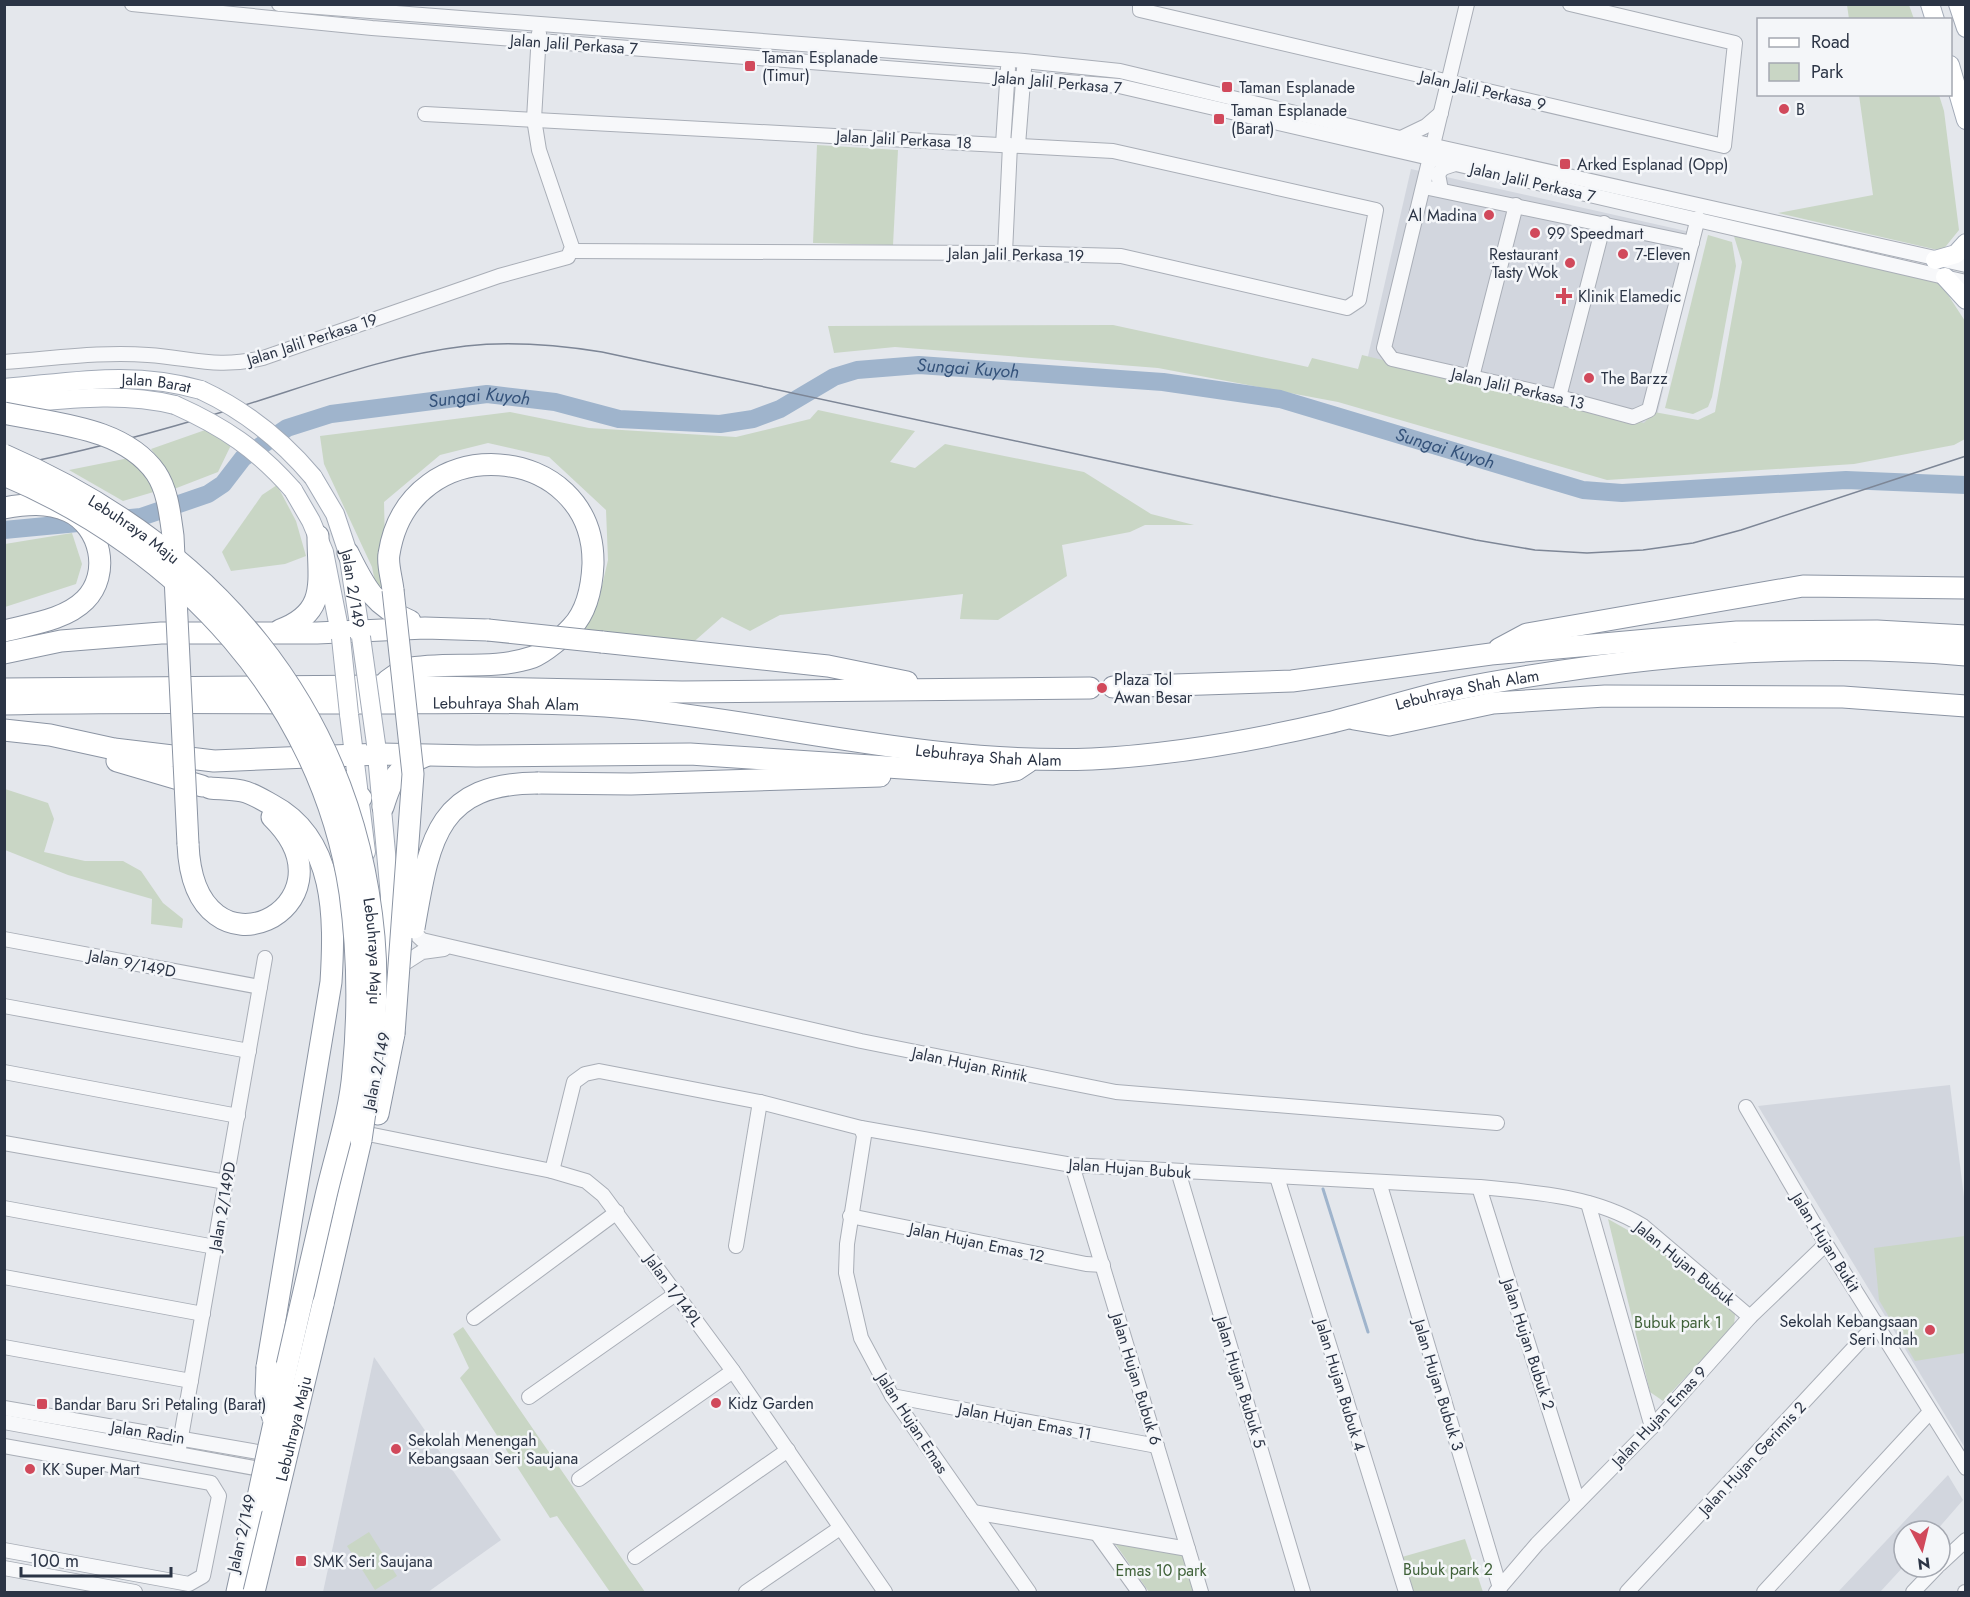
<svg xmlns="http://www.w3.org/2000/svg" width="1970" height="1597" font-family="Jost,sans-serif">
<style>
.built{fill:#d2d6de}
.green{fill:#c9d6c5}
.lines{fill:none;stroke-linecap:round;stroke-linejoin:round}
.stream{stroke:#9fb4cc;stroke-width:3}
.river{stroke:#9fb4cc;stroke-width:18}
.minor-casing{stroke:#a9aeb7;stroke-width:16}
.major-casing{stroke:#a3abb8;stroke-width:20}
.highway-casing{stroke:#8b94a3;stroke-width:23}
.minor{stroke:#f7f8fa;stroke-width:14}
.major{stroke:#fff;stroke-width:18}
.highway{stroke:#fff;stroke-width:21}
.tram{stroke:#7d8696;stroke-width:1.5}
.major-bridge-casing{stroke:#a3abb8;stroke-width:20;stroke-linecap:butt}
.highway-bridge-casing{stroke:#8b94a3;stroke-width:23;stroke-linecap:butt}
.major-bridge{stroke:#fff;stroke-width:18}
.highway-bridge{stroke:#fff;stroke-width:21}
.poi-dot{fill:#d1495b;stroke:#f4f6f9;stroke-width:2}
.labels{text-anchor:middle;stroke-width:5;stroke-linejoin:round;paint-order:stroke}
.street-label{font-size:16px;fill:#2b3445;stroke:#f4f6f9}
.poi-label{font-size:16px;fill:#2b3445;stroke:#f4f6f9;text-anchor:start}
.park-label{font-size:16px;fill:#3f6138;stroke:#f4f6f9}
.water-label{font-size:18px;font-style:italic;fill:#34527a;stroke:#f4f6f9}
</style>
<rect width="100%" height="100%" fill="#e4e7ec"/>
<g class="built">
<polygon points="1411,169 1699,234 1654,429 1366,365"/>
<polygon points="1950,1085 1966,1213 1965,1448 1758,1106"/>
<polygon points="374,1357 501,1540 428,1592 323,1592"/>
<polygon points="1948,1475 1963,1500 1936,1531 1904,1531 1904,1566 1880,1592 1838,1592"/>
</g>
<g class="green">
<polygon points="1847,5 1909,5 1914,19 1849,19"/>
<polygon points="1859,95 1939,95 1944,111 1959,230 1942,251 1778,213 1873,195"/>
<polygon points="817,145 898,150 893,245 813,243"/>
<polygon points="1733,233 1939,281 1965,321 1965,439 1954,445 1854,464 1607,480 1338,402 1158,368 895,347 834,353 828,326 1113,325 1308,367 1312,358 1358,369 1362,355 1644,423 1654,412 1698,420 1715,412 1742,262"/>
<polygon points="1708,235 1732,242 1736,266 1712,397 1708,407 1693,414 1665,408"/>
<polygon points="818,410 915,431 890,462 915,468 945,444 1084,472 1151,514 1194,525 1145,525 1130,532 1062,545 1067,576 998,620 960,619 963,594 780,615 750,631 722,617 689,646 578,631 598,603 608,560 606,510 549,457 488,443 440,455 384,502 386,586 376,587 372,567 324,464 320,436 510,412 589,428 736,437 810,419"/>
<polygon points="208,429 232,443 218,472 174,489 169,473 151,449"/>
<polygon points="129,458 143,469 157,491 123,501 69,470"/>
<polygon points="277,485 296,521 306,556 285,564 231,571 222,552 262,495"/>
<polygon points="72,533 82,564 76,584 5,607 5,544"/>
<polygon points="5,789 48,803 54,819 44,852 85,861 123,861 141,871 163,903 183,919 182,928 151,924 152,899 68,875 5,850"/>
<polygon points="1608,1219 1665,1251 1735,1314 1734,1326 1663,1401 1650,1392"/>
<polygon points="1965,1236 1965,1353 1915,1361 1879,1300 1874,1248"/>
<polygon points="463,1327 645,1592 610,1592 557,1516 550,1518 460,1378 469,1368 453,1334"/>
<polygon points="369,1532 397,1576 375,1590 347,1546"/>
<polygon points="1109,1535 1182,1550 1195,1592 1149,1592"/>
<polygon points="1465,1539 1483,1592 1413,1592 1402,1557"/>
</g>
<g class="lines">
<polyline class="stream" points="1323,1189 1368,1332"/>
<path class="river" id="s1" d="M 4,530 L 141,517 L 208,494 L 223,484 L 243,458 L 287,428 L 331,414 L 487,394 L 555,402 L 619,419 L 720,424 L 753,419 L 780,409 L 834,377 L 857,370 L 919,365 L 1163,382 L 1280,399 L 1583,490 L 1622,493 L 1846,480 L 1966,485"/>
<g class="minor-casing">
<g id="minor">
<polyline points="132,4 372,28 1119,86 1966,282"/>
<polyline points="279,4 1024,61 1120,71 1421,143 1966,265"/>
<polyline points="1140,4 1140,10 1724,146 1735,43 1570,4"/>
<polyline points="1467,4 1384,348 1392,359 1559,397 1633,417 1649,410 1698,218"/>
<polyline points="425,114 1113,151 1376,210 1359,300 1347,308 1121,256 1005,253 573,251"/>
<polyline points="1401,138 1426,126 1441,113"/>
<polyline points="1003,144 1008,68"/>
<polyline points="1018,145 1024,69"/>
<polyline points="1424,187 1692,243"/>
<polyline points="1441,190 1438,174 1443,168 1455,164"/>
<polyline points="1005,253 1010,145"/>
<path d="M 4,362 C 51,359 101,351 148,355 C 193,358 216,369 263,358 L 499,276 L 568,257 L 572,247 L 539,150 L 534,119 L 539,33"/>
<polyline points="1472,377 1516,205"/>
<polyline points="1559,397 1604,223"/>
<polyline points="405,924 422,940 452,947 861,1041 1116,1092 1497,1123"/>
<polyline points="4,939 260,987"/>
<polyline points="397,968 422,952 444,949"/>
<polyline points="4,1006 249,1051"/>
<polyline points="4,1072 238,1116"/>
<polyline points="1746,1107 1826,1244 1966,1468"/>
<polyline points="861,1128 864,1136 847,1244 846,1273 861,1338 892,1396 1029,1592"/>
<polyline points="363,1133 552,1171 586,1181 603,1195 733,1371 885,1592"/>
<polyline points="4,1143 226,1182"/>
<polyline points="1072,1165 1201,1592"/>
<path d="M 552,1171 L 574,1082 L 585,1074 L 599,1071 L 760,1102 L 861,1128 L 1072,1165 L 1479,1187 C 1534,1192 1595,1196 1643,1226 L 1750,1317"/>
<polyline points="1178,1171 1303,1592"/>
<polyline points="1277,1177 1406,1592"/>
<polyline points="1379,1182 1500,1588"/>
<polyline points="1479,1187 1578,1502"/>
<polyline points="1588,1203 1652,1427"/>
<polyline points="4,1208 215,1247"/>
<polyline points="850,1216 1086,1264 1103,1265"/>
<polyline points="736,1246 760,1102"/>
<polyline points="4,1277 203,1314"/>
<polyline points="474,1318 617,1212"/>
<polyline points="4,1347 191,1381"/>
<polyline points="892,1396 1157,1446"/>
<polyline points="529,1397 677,1293"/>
<polyline points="4,1408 275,1455"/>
<polyline points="4,1422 271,1471"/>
<polyline points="4,1446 211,1483 219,1496 203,1576 189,1584 4,1550"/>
<polyline points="178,1454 265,958"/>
<polyline points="579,1479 733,1371"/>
<polyline points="973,1512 1188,1549"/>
<polyline points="1098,1535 1139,1592"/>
<polyline points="635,1557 788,1450"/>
<polyline points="1940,1564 1966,1540"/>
<polyline points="4,1568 135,1592"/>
<polyline points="746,1592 840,1528"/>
<polyline points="1496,1592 1537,1544 1652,1427 1750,1317 1826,1244"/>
<polyline points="1627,1592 1877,1323"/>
<polyline points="1764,1592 1930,1412"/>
<polyline points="1913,1592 1937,1567"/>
<polyline points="1965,1592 1966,1592"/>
</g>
</g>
<g class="major-casing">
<g id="major">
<polyline points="1930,4 1935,20"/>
<polyline points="1958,4 1966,28"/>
<polyline points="1950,65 1966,120"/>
<polyline points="1935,260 1956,254 1966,243"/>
<polyline points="1945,277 1966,300"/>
<path id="s2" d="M 4,388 C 75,382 131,370 201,390"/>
<path d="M 4,405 C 62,400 118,391 175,405"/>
<path id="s3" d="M 313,477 L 335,514 L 348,553 L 361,637"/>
<polyline points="293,490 311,521 324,552 341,638"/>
<polyline points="349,714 366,852"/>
<polyline points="376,744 390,896 389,975"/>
</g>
</g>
<g class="highway-casing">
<g id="highway">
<path d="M 4,508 C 26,504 47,502 68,511 C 101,526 111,574 85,600 C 65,620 31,624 4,631"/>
<path d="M 348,553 C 365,587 373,605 410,621"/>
<path d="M 280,630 C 329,612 318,580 318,536"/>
<polyline points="602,642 828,666 907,682"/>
<polyline points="1499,649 1527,634 1803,586 1966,588"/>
<polyline points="4,653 61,641 161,633 317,633 425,628 488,630"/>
<path d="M 387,681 C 393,677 400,671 406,669 C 447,661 492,671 533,657 C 544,653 564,636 572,627 C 588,610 592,586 593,564 C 595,441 409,426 389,554 C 387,564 392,579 393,590"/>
<polyline points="1113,687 1292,681 1491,654 1737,632 1877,631 1966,636"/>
<polyline points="4,689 379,686 682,692 1090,688"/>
<path id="s4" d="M 4,704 C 124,701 243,703 362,703 C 451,703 541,700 629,708 C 784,724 936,765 1092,759 C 1171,755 1251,741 1328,723 C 1369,713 1410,699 1452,690 C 1619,657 1796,640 1966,655"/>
<polyline points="1354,719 1389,725 1493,703 1605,696 1843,697 1966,706"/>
<polyline points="4,730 50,735 114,749 214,761 381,754 476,756 690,754 993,774 1016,770 1028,762"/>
<polyline points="117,761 202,786"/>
<polyline points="329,773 347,784 361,798"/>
<polyline points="538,783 631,784 880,776"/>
<path d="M 210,788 C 220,789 232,789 242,791 C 252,793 263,800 272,805 C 336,839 335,918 331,982 L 267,1367"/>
<path d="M 383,807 C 392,778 396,768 425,756"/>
<path d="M 188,844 C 194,992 364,907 272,817"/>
<polyline points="378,1114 394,1034"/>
<polyline points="323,1304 361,1140"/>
<polyline points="237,1592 257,1502"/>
</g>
</g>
<use href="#minor" class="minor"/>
<use href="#major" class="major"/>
<use href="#highway" class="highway"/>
<path class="tram" d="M 4,467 C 86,452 164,430 242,406 C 316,383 389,355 466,346 C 511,341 558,345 602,352 L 1476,540 L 1535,550 L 1587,553 L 1643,550 L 1693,543 L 1741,530 L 1966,456"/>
<g class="major-bridge-casing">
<g id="major-bridge">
<path d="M 201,390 C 246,411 281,439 313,477"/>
<path d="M 175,405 C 224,427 257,449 293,490"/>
<polyline points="361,637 376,744"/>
<polyline points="341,638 349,714"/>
</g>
</g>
<g class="highway-bridge-casing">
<g id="highway-bridge">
<path d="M 4,413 C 55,424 124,427 156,473 C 168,491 170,515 173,536 L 188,844"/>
<path id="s5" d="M 4,455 C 211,545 353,706 374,937 C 380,1005 371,1073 361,1140"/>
<path d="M 4,475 C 180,549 321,700 350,893 C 358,952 359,1012 353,1072 C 350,1113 334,1159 325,1200 C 302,1301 278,1401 257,1502"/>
<polyline points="393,590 413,774 394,1034"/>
<polyline points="488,630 602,642"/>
<path d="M 414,928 C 429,843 435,783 538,783"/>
<polyline points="267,1367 266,1393 273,1418"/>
<path id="s6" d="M 254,1592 L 323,1304"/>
</g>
</g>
<use href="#major-bridge" class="major-bridge"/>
<use href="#highway-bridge" class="highway-bridge"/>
</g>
<g class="poi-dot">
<rect x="744" y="60" width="12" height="12" rx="3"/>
<rect x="1221" y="81" width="12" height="12" rx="3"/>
<circle cx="1784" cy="109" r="6"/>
<rect x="1213" y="113" width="12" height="12" rx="3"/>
<rect x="1559" y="158" width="12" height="12" rx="3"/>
<circle cx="1489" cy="215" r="6"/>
<circle cx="1535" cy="233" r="6"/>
<circle cx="1623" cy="254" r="6"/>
<circle cx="1570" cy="263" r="6"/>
<path d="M1561 287h6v6h6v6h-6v6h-6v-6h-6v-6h6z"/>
<circle cx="1589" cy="378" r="6"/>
<circle cx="1102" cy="688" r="6"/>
<circle cx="1930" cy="1330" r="6"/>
<circle cx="716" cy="1403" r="6"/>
<rect x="36" y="1398" width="12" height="12" rx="3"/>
<circle cx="396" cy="1449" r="6"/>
<circle cx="30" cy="1469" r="6"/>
<rect x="295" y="1555" width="12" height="12" rx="3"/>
</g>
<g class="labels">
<g class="street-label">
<text transform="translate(574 44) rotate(4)" y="6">Jalan Jalil Perkasa 7</text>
<text transform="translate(1058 82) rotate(5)" y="6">Jalan Jalil Perkasa 7</text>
<text transform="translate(1483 90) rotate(13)" y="6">Jalan Jalil Perkasa 9</text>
<text transform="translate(904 139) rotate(3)" y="6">Jalan Jalil Perkasa 18</text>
<text transform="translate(1533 182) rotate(13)" y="6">Jalan Jalil Perkasa 7</text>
<text transform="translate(1016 254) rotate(1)" y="6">Jalan Jalil Perkasa 19</text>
<text transform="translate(312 339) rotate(-18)" y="6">Jalan Jalil Perkasa 19</text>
<text dy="6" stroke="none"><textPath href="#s2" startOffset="153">Jalan Barat</textPath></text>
<text transform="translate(1518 388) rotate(13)" y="6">Jalan Jalil Perkasa 13</text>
<text dy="6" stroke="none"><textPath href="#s5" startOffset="150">Lebuhraya Maju</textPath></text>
<text dy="6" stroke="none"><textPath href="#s3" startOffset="120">Jalan 2/149</textPath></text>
<text dy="6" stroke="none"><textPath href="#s4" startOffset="1474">Lebuhraya Shah Alam</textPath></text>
<text dy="6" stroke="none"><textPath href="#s4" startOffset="502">Lebuhraya Shah Alam</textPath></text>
<text dy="6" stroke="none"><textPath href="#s4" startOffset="988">Lebuhraya Shah Alam</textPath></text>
<text dy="6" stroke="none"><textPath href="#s5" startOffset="654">Lebuhraya Maju</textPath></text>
<text transform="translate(132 963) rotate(11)" y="6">Jalan 9/149D</text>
<text transform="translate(970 1064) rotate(12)" y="6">Jalan Hujan Rintik</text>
<text transform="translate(376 1071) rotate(-78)" y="6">Jalan 2/149</text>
<text transform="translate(1130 1168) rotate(4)" y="6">Jalan Hujan Bubuk</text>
<text transform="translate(222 1206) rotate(-80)" y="6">Jalan 2/149D</text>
<text transform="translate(977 1242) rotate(12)" y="6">Jalan Hujan Emas 12</text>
<text transform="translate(1826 1242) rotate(58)" y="6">Jalan Hujan Bukit</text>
<text transform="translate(1685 1263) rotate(39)" y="6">Jalan Hujan Bubuk</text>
<text transform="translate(674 1290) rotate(54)" y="6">Jalan 1/149L</text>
<text transform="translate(1529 1344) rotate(72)" y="6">Jalan Hujan Bubuk 2</text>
<text transform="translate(1137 1379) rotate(73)" y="6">Jalan Hujan Bubuk 6</text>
<text transform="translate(1241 1382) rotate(73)" y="6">Jalan Hujan Bubuk 5</text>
<text transform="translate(1341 1385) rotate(73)" y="6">Jalan Hujan Bubuk 4</text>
<text transform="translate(1439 1385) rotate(73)" y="6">Jalan Hujan Bubuk 3</text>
<text transform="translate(1659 1416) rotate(-47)" y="6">Jalan Hujan Emas 9</text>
<text transform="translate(1025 1421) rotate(11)" y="6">Jalan Hujan Emas 11</text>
<text transform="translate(913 1423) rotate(57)" y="6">Jalan Hujan Emas</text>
<text dy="6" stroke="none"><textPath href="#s6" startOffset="168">Lebuhraya Maju</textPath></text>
<text transform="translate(148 1432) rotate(9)" y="6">Jalan Radin</text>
<text transform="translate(1752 1458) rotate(-47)" y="6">Jalan Hujan Gerimis 2</text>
<text transform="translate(241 1533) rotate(-77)" y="6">Jalan 2/149</text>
</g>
<g class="poi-label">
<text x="762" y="63">Taman Esplanade<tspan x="762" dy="18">(Timur)</tspan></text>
<text x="1239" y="93">Taman Esplanade</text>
<text x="1796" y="115">B</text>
<text x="1231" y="116">Taman Esplanade<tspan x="1231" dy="18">(Barat)</tspan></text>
<text x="1577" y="170">Arked Esplanad (Opp)</text>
<text x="1477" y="221" text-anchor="end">Al Madina</text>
<text x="1547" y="239">99 Speedmart</text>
<text x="1558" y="260" text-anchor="end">Restaurant<tspan x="1558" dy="18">Tasty Wok</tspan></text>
<text x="1635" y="260">7-Eleven</text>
<text x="1578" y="302">Klinik Elamedic</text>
<text x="1601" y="384">The Barzz</text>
<text x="1114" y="685">Plaza Tol<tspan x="1114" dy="18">Awan Besar</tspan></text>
<text x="1918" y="1327" text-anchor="end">Sekolah Kebangsaan<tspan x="1918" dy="18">Seri Indah</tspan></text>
<text x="728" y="1409">Kidz Garden</text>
<text x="54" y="1410">Bandar Baru Sri Petaling (Barat)</text>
<text x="408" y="1446">Sekolah Menengah<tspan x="408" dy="18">Kebangsaan Seri Saujana</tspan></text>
<text x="42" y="1475">KK Super Mart</text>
<text x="313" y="1567">SMK Seri Saujana</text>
</g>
<g class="park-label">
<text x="1678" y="1328">Bubuk park 1</text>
<text x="1448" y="1575">Bubuk park 2</text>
<text x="1161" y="1576">Emas 10 park</text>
</g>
<g class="water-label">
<text dy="6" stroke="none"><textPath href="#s1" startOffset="1012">Sungai Kuyoh</textPath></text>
<text dy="6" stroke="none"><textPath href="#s1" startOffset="508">Sungai Kuyoh</textPath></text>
<text dy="6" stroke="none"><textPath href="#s1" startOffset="1498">Sungai Kuyoh</textPath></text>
</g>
</g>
<rect width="1970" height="1597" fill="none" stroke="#2b3445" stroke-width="12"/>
<rect x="1757" y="18" width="195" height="78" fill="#f4f6f9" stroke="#a4a8b1" stroke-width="1.5"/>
<rect x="1769" y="38" width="30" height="9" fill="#ffffff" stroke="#a4a8b1" stroke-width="1.5"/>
<text x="1811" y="48" font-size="18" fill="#2b3445">Road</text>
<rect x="1769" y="63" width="30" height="18" fill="#c9d6c5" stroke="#a4a8b1" stroke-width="1.5"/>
<text x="1811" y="78" font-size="18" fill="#2b3445">Park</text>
<g transform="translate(1922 1549) rotate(173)"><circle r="28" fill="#f4f6f9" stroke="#a4a8b1" stroke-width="1.5"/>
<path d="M0-4.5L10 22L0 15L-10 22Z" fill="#d1495b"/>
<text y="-9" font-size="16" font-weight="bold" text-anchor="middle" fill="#2b3445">N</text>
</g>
<path d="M21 1567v9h150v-9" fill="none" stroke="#2b3445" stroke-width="3"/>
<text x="30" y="1567" font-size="18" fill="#2b3445" stroke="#f4f6f9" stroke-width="4.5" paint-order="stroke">100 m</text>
</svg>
